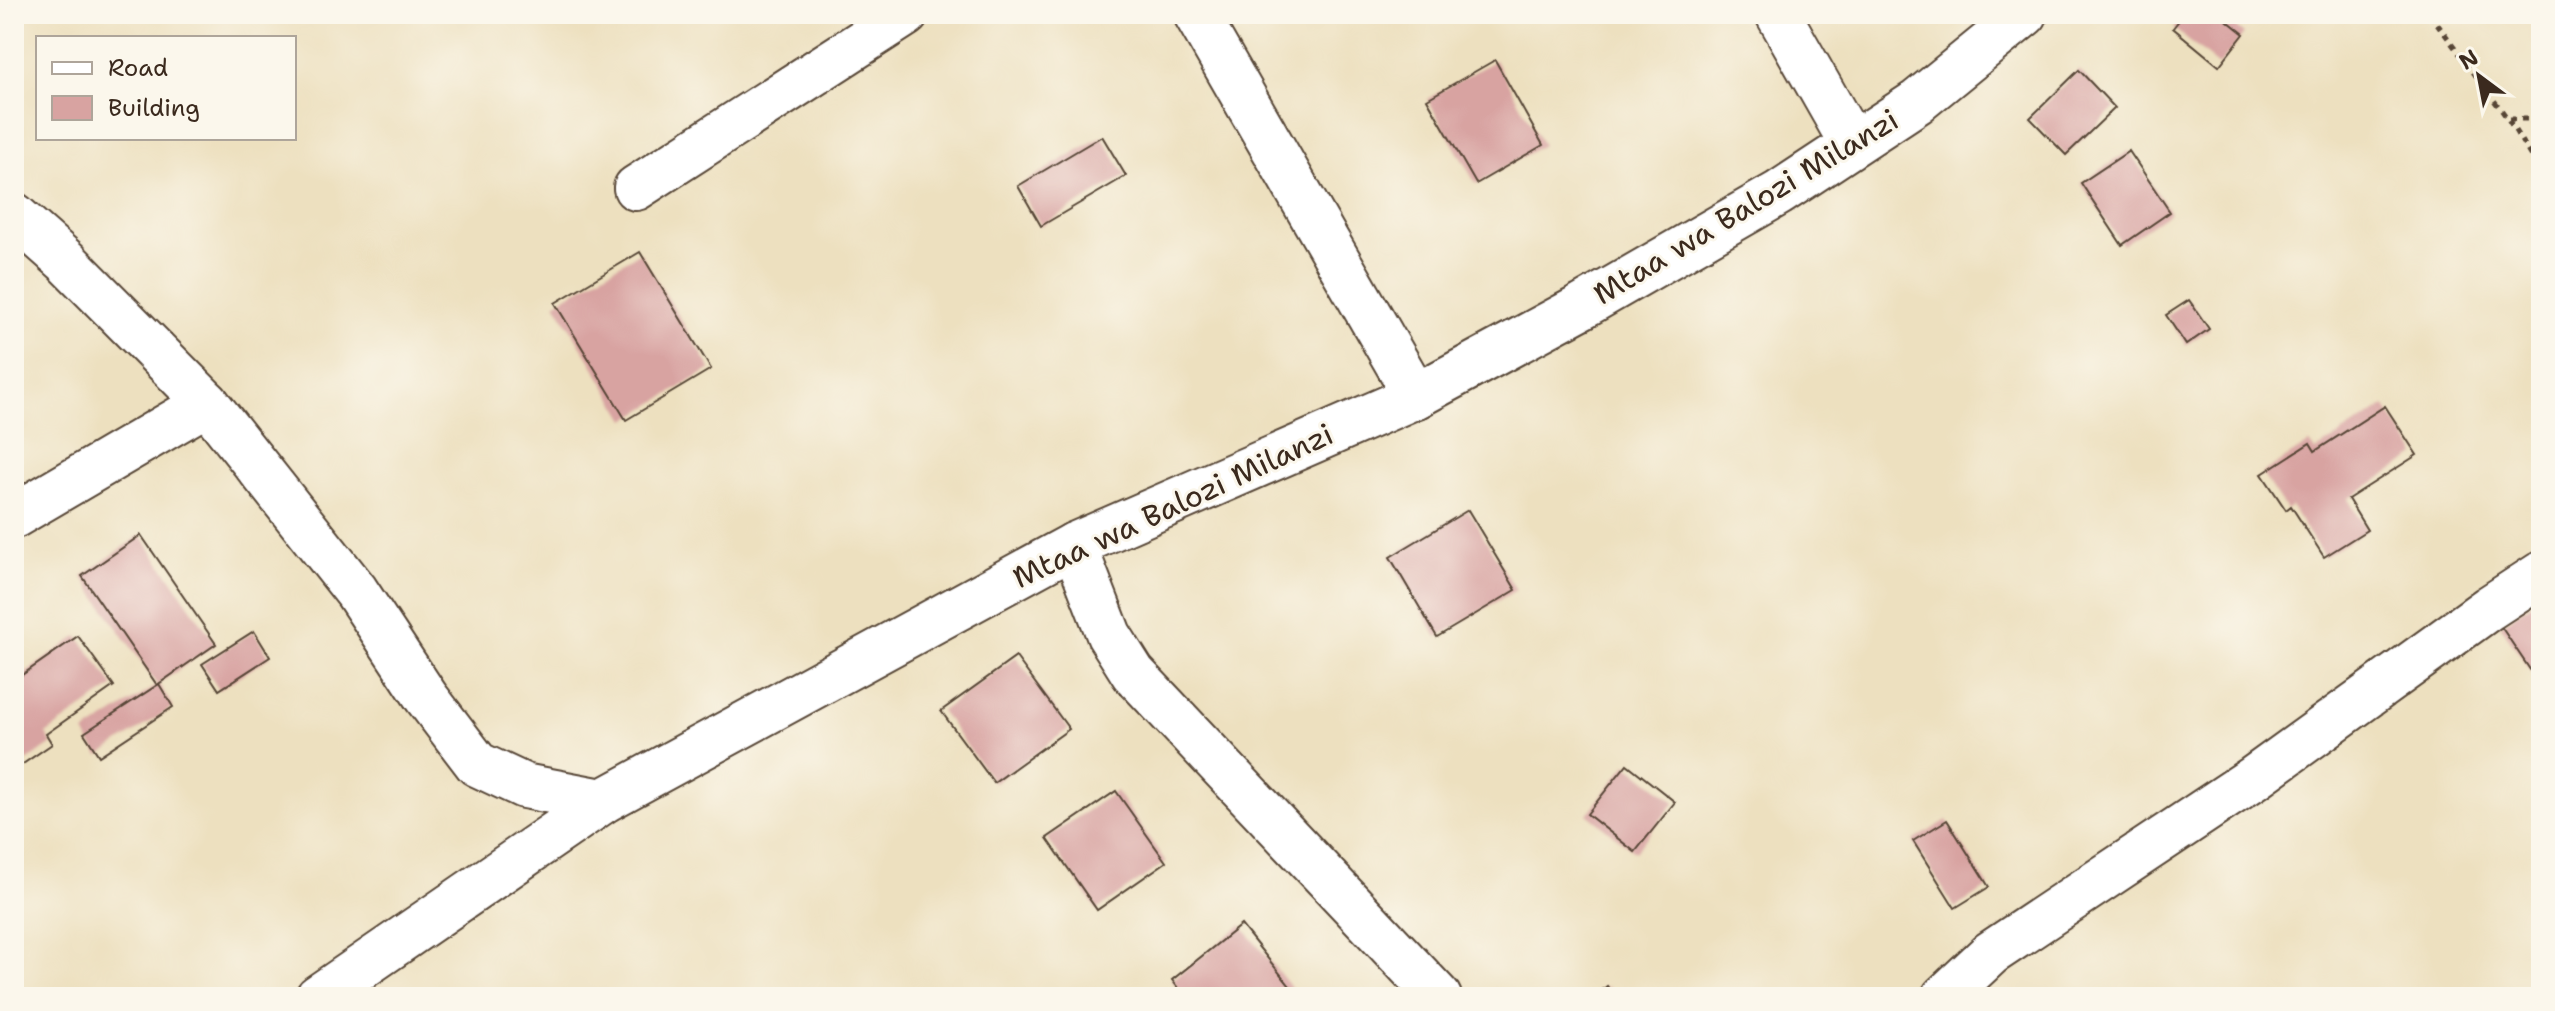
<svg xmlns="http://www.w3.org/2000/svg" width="2555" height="1011" font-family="'Shantell Sans',sans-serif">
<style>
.building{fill:#d8a3a1}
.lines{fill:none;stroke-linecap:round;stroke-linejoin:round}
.minor-casing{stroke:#564536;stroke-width:48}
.path{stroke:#564536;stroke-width:5;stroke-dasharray:6 6;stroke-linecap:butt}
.minor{stroke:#fff;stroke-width:44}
.labels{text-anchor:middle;stroke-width:6;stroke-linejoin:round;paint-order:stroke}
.street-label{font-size:30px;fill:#3b2a1e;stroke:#fbf7ec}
</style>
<rect width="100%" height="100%" fill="#fbf7ec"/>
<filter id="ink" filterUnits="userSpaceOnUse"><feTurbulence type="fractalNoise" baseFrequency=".0125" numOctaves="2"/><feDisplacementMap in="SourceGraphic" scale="16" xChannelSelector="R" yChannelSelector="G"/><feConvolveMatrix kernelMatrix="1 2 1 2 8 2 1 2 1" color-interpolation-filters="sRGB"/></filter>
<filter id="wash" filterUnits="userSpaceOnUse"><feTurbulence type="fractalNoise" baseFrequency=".006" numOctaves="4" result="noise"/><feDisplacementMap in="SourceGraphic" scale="32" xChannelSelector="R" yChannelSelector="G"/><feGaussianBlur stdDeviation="1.8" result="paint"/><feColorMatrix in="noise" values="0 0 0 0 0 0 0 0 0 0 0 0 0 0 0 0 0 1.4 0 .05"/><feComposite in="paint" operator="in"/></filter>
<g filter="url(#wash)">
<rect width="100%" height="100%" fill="#ede0bf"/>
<g id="blocks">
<g class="building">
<polygon points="2184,14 2219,14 2244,34 2219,66 2173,28"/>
<polygon points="2258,14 2276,14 2264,22"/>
<polygon points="1495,60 1543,145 1476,184 1427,99"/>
<polygon points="2079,70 2115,108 2066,155 2030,118"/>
<polygon points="1102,136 1126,176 1041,226 1018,186"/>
<polygon points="2129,151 2170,212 2122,245 2081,183"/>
<polygon points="640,252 711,369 626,420 555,303"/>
<polygon points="2189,300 2209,329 2186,345 2166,315"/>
<polygon points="2385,406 2417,455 2348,499 2367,530 2324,557 2291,506 2286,510 2262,474 2310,443 2315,451"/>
<polygon points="1468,510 1516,590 1437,637 1390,557"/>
<polygon points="141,535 216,644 157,685 82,576"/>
<polygon points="2541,597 2541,686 2500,625"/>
<polygon points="254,631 270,657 219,690 202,664"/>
<polygon points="78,636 114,686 46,734 52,744 14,770 14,676 16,679"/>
<polygon points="1016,657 1069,729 994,783 941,711"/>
<polygon points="159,684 173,707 99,756 84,733"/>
<polygon points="1627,764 1675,802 1635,852 1587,814"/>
<polygon points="1116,791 1166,862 1097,910 1047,838"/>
<polygon points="1947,820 1989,887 1955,908 1913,841"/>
<polygon points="1241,925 1294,991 1298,997 1185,997 1172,980"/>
<polygon points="1607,986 1616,997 1594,997"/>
</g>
</g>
</g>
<g filter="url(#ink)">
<use href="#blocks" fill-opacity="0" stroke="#564536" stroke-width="2"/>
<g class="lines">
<g class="minor-casing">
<g id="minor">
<polyline points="1196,14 1416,396"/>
<polyline points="1778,14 1852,144"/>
<polyline points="636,188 906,14"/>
<polyline points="14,215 66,261 207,403 356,591 426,697 477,764 524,786 603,801"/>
<polyline points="14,516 207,403"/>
<polyline points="1074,545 1109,635 1133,673 1439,997"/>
<polyline points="318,997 603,801 1074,545 1416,396 1583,306 1779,193 1917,102 2025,14"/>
<polyline points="1944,997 1991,953 2254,778 2489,608 2541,574"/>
</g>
</g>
<g class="path">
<polyline points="2430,14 2508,119 2541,173"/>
<polyline points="2509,119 2541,119"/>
</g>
<use href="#minor" class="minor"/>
</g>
</g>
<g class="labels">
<g class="street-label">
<text transform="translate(1746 207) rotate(-31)" y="10">Mtaa wa Balozi Milanzi</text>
<text transform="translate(1173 506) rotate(-25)" y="10">Mtaa wa Balozi Milanzi</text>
</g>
</g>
<rect width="2555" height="1011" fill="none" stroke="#fbf7ec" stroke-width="48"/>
<rect x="36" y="36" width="260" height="104" fill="#fbf7ec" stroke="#aea59a" stroke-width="2"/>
<rect x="52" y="62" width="40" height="12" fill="#ffffff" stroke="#aea59a" stroke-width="2"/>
<text x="108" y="76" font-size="24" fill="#3b2a1e">Road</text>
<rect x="52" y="96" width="40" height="24" fill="#d8a3a1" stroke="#aea59a" stroke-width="2"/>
<text x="108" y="116" font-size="24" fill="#3b2a1e">Building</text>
<g transform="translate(2479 76) rotate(328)" stroke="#fbf7ec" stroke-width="6" paint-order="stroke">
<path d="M0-6L14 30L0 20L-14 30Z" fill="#3b2a1e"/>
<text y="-12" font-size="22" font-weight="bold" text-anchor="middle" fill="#3b2a1e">N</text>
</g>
</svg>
